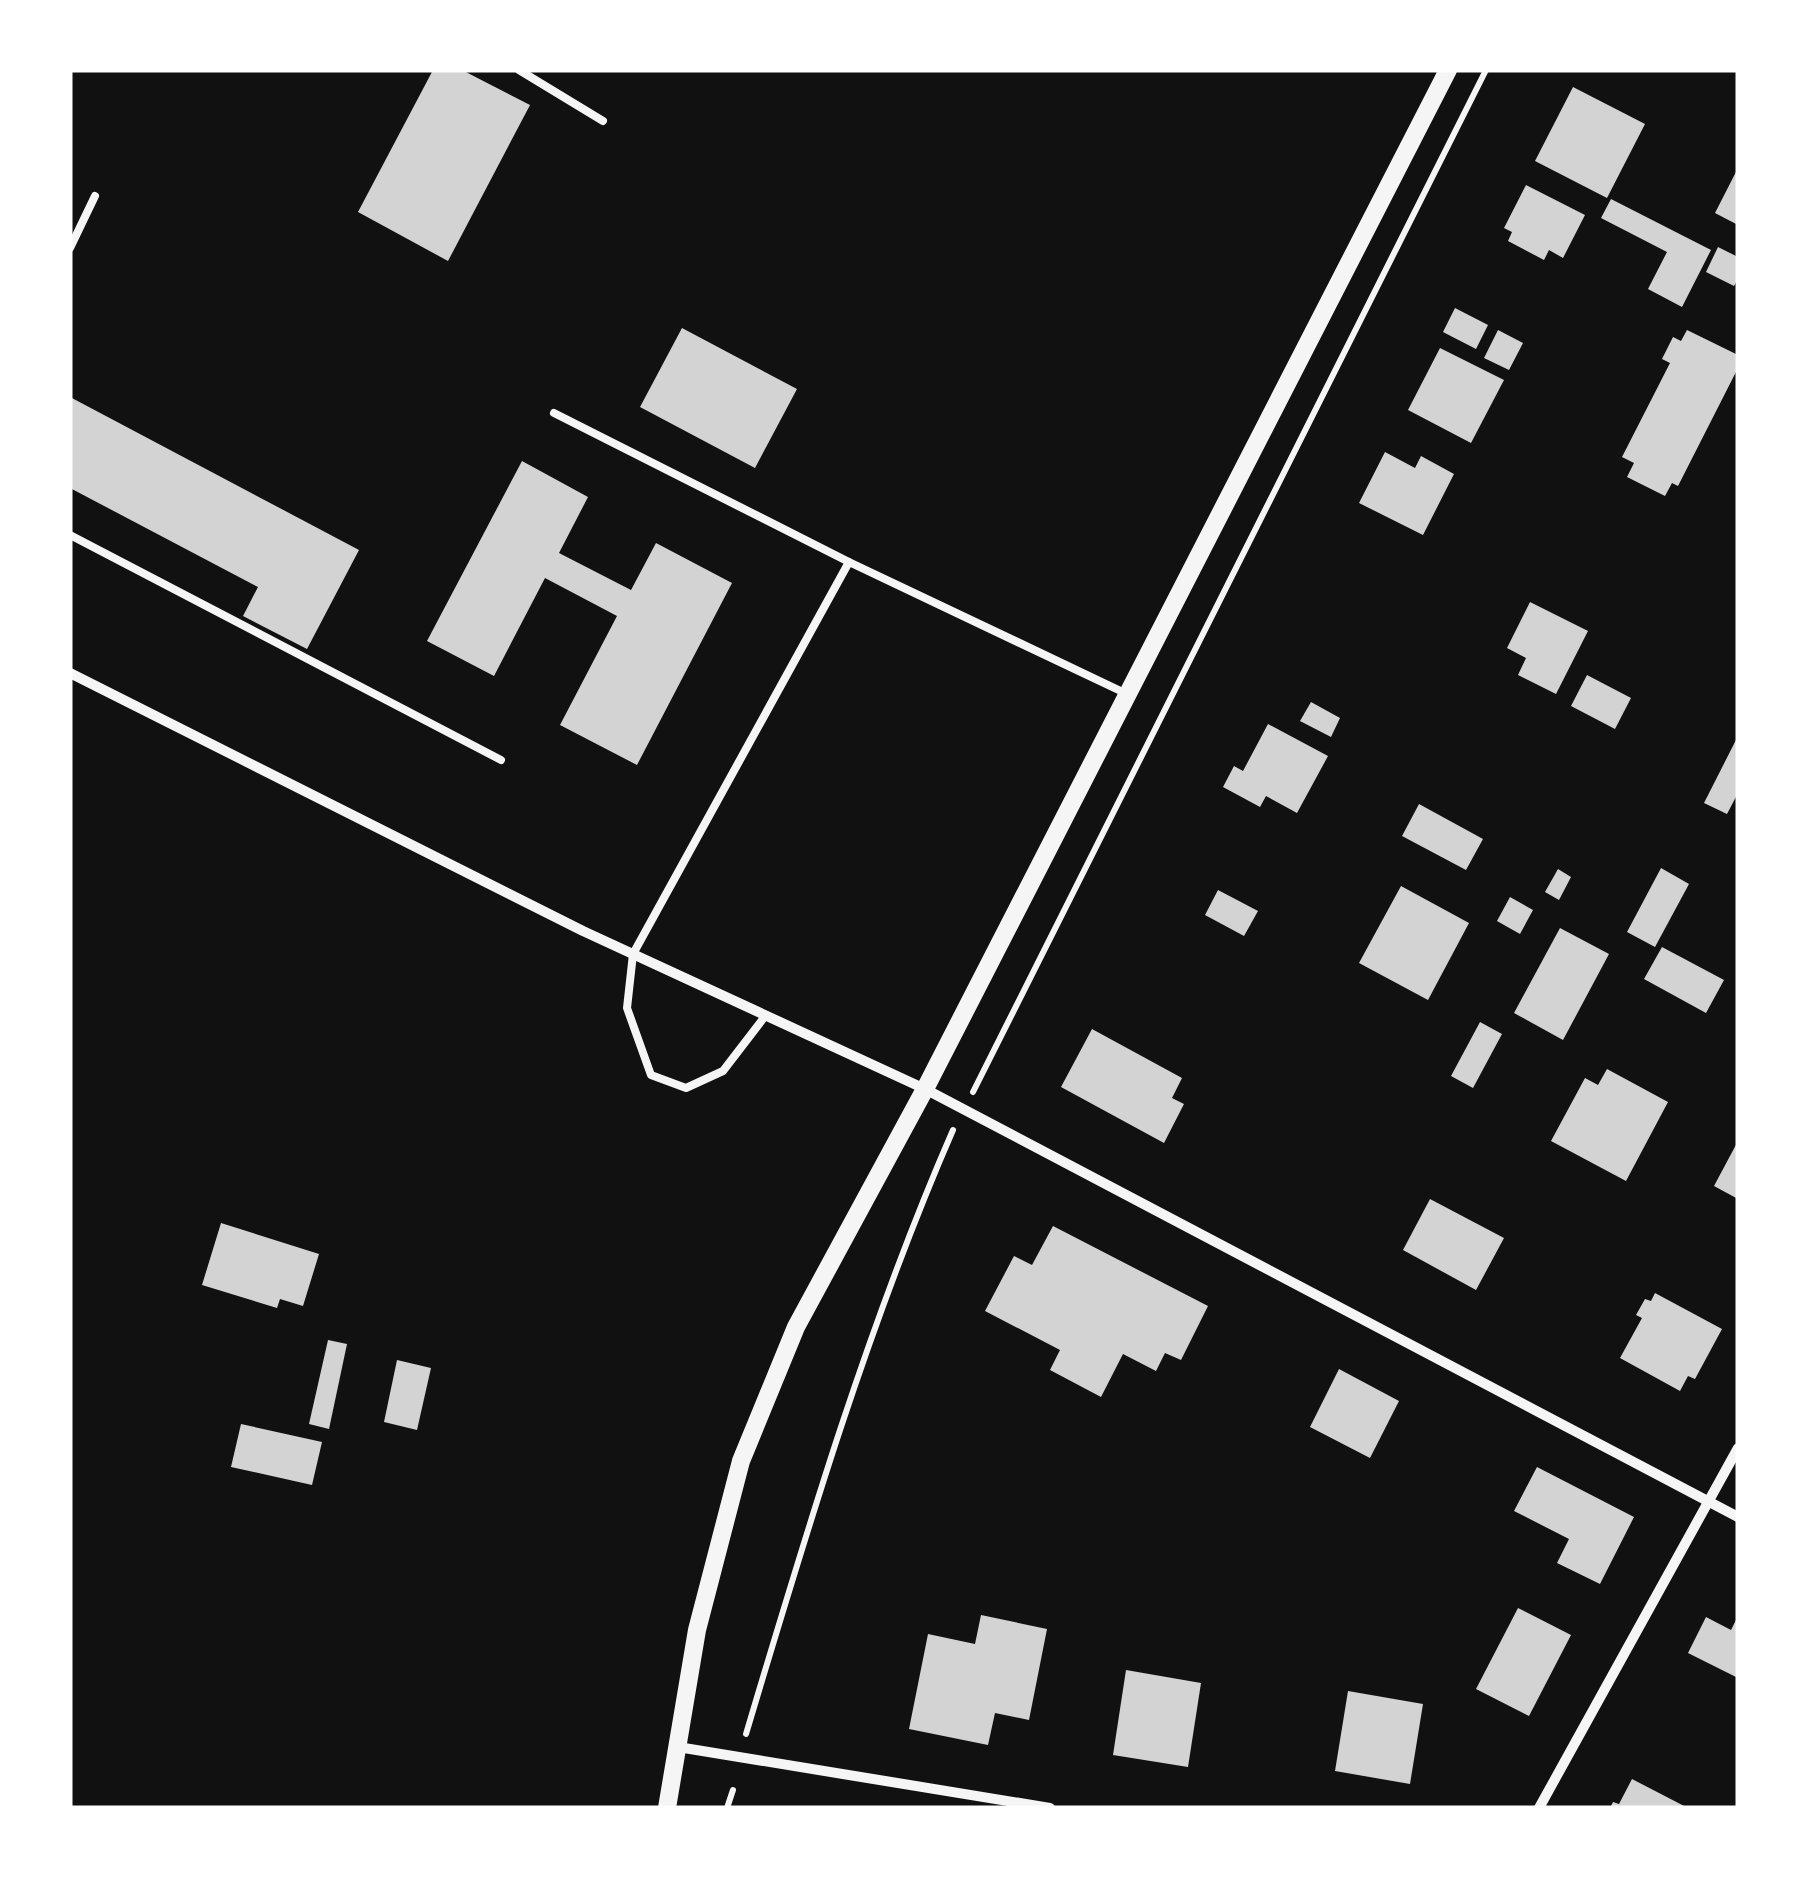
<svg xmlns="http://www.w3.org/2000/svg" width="1808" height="1878" font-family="'Work Sans',sans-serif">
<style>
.building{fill:#d3d3d3}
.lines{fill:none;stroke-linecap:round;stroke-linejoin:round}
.path{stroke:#f5f5f5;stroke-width:6}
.service{stroke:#f5f5f5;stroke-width:8}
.minor{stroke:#f5f5f5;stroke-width:10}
.tertiary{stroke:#f5f5f5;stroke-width:18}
</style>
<rect width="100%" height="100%" fill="#111"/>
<g class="building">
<polygon points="433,70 462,70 530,105 448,261 358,212"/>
<polygon points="1573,87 1645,124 1607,198 1535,161"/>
<polygon points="1738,168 1738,225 1715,213"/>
<polygon points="1526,185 1585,215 1563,258 1549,250 1544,260 1508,241 1512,232 1504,228"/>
<polygon points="1611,199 1711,250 1682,307 1648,289 1667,252 1601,218"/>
<polygon points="1718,247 1738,257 1738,279 1734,286 1706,272"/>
<polygon points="1455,308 1488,325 1476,349 1443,332"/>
<polygon points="682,328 797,389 755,468 640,407"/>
<polygon points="1498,330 1523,343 1509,370 1484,358"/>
<polygon points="1687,330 1738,355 1738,368 1678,486 1672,483 1665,496 1627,477 1634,463 1622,457 1670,363 1662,359 1673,337 1681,341"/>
<polygon points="1440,348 1504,380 1471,443 1408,410"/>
<polygon points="70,397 359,550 307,649 243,616 258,587 70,488"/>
<polygon points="1385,452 1415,468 1421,456 1454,474 1423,535 1359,503"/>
<polygon points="522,461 588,497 559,553 631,590 656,543 732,583 637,765 560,725 617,616 545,578 494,676 427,641"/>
<polygon points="1530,602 1588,631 1556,694 1518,675 1526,658 1507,648"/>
<polygon points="1587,675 1631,698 1615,729 1571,706"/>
<polygon points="1311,702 1340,718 1331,737 1300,721"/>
<polygon points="1268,724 1328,756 1297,813 1266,796 1260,807 1223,787 1234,766 1243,771"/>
<polygon points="1738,736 1738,793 1727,814 1704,803"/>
<polygon points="1419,804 1483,839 1466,870 1402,836"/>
<polygon points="1661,868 1689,884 1655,947 1627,932"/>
<polygon points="1558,869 1571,877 1559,900 1545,892"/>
<polygon points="1401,886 1469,923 1428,1000 1359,963"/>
<polygon points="1218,890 1258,911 1244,936 1205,915"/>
<polygon points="1510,897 1533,910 1520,934 1497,921"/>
<polygon points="1560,928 1609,954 1563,1040 1514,1013"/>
<polygon points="1662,947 1724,980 1706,1013 1644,979"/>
<polygon points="1480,1022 1502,1034 1473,1088 1451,1076"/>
<polygon points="1092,1029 1182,1078 1172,1098 1184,1104 1164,1143 1061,1087"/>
<polygon points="1607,1069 1668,1102 1626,1181 1551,1141 1585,1078 1598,1085"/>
<polygon points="1738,1141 1738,1199 1714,1186"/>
<polygon points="1430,1199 1504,1238 1476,1290 1403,1250"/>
<polygon points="221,1223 319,1254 303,1306 280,1299 277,1308 202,1285"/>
<polygon points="1053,1226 1208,1306 1181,1360 1165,1353 1156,1371 1123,1354 1101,1397 1050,1370 1060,1350 985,1311 1014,1256 1032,1265"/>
<polygon points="1655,1293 1722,1329 1695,1379 1688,1376 1680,1391 1620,1358 1642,1318 1636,1315 1645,1299 1651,1301"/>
<polygon points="328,1340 347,1344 329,1429 309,1424"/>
<polygon points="397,1360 431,1368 417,1430 384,1422"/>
<polygon points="1339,1369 1399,1401 1370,1458 1310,1427"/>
<polygon points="241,1424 322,1442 312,1485 231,1467"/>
<polygon points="1537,1467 1634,1517 1600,1584 1557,1563 1569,1539 1514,1511"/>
<polygon points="1518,1608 1571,1635 1529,1716 1476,1689"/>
<polygon points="981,1615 1047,1629 1029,1720 995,1713 988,1745 909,1729 928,1634 975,1644"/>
<polygon points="1738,1616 1738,1678 1688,1653 1706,1617 1731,1630"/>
<polygon points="1126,1670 1201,1683 1188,1767 1113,1755"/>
<polygon points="1348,1691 1423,1704 1410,1784 1335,1771"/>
<polygon points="1632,1779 1688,1808 1610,1808 1613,1802 1619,1804"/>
</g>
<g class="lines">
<g class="path">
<polyline points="973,1092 1486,70"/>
<path d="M 746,1734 C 807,1530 868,1325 953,1130"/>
<polyline points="727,1808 733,1790"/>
</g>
<g class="service">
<polyline points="519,70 603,121"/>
<polyline points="70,248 95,196"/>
<polyline points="554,413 849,562 1127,694"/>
<polyline points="70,535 501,760"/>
<polyline points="766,1015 723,1071 686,1088 651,1075 627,1008 633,954 849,562"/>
</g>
<g class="minor">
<polyline points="70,673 583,931 925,1089 1738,1517"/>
<polyline points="678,1747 1050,1808"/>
<polyline points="1539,1808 1738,1448"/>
</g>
<polyline class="tertiary" points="667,1808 697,1630 741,1461 796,1327 925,1089 1448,70"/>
</g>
<rect width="1808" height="1878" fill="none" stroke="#ffffff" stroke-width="145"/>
</svg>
